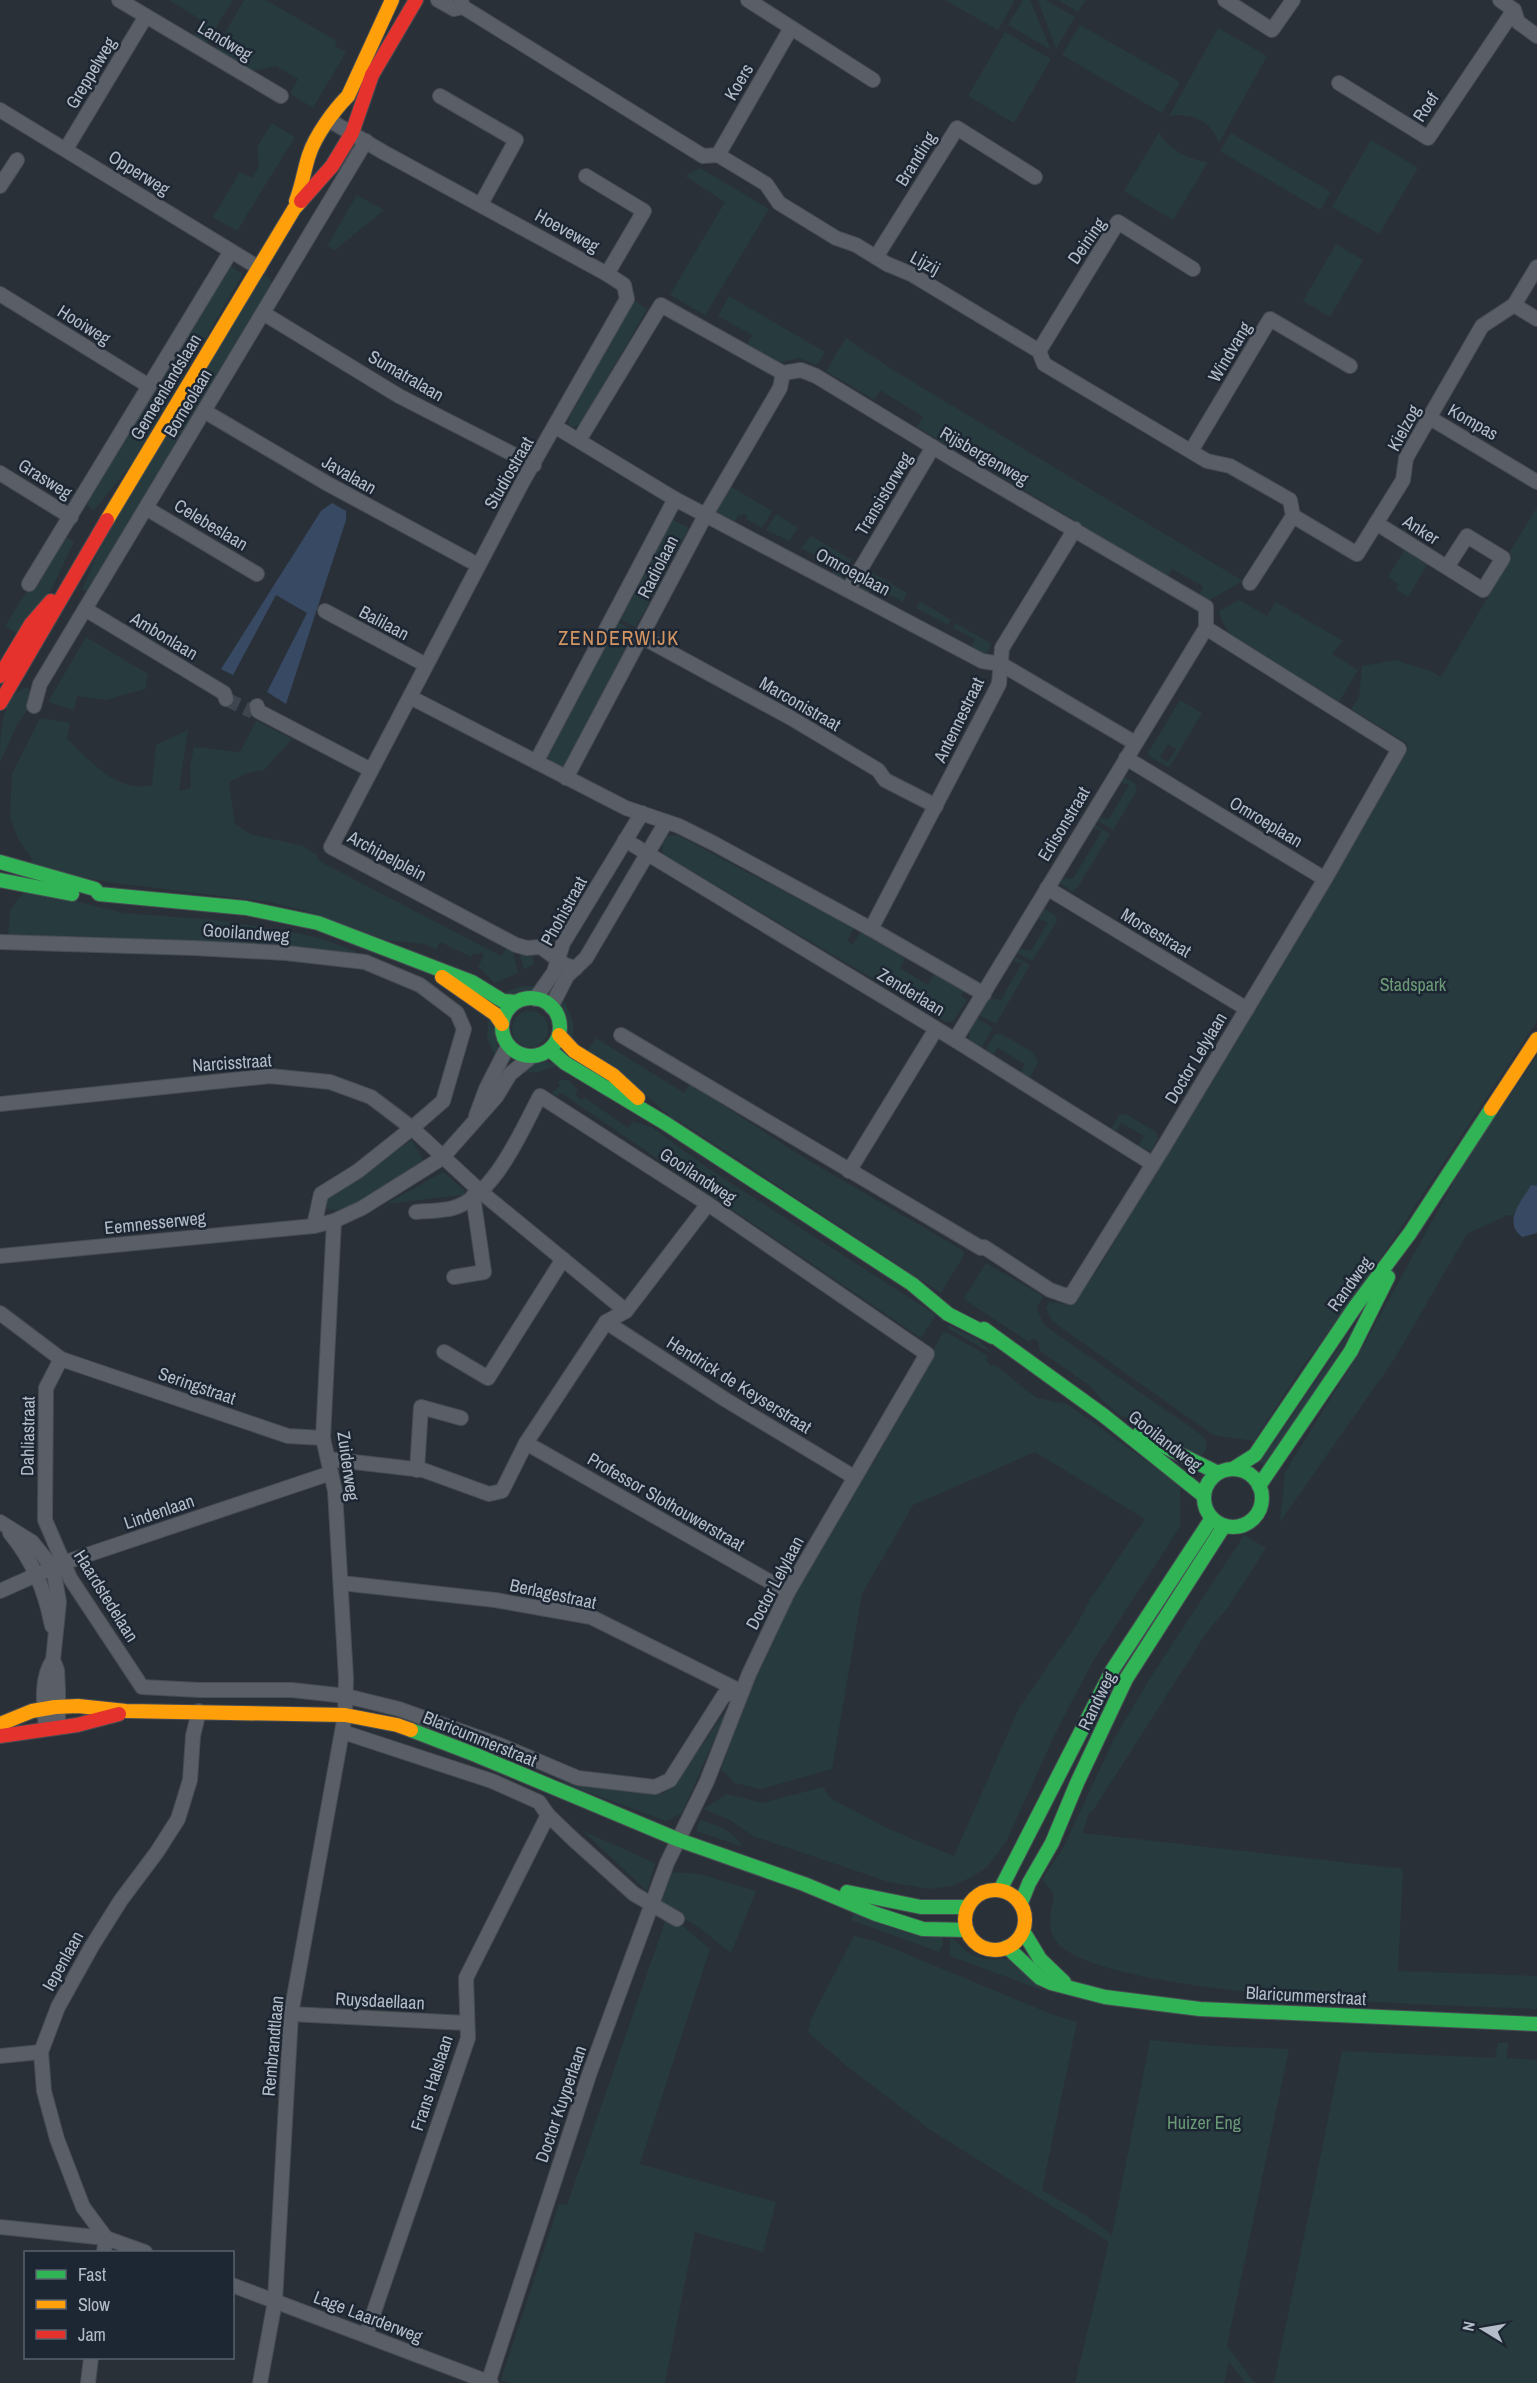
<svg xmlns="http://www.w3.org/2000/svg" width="1537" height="2383" font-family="'Archivo Narrow',sans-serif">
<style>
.green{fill:#273a3e;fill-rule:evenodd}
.water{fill:#384963}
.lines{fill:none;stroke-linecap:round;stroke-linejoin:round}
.street-tunnel{stroke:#3f454e;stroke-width:14;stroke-dasharray:14 7;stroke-linecap:butt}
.street-casing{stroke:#484c53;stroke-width:16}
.fast-casing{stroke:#484c53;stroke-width:16}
.slow-casing{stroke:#484c53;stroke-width:16}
.jam-casing{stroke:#484c53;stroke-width:16}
.street{stroke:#5a5e66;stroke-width:14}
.fast{stroke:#30b455;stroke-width:14}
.slow{stroke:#ff9f0a;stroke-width:14}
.jam{stroke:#e5322d;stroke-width:14}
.labels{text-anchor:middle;stroke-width:5;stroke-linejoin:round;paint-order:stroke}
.street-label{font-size:18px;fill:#b4bcc9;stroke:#1d2633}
.park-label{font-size:18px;fill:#6b9a76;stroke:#1d2633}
.neighbourhood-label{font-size:20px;letter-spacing:1.5px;fill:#d59563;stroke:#1d2633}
</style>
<rect width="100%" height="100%" fill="#2a3038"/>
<g class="green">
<polygon points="169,0 233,0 206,44 193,36 203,21"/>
<polygon points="244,0 266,0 337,41 335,46 346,52 313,108 290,94 298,79 276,66 251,71 215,50"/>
<polygon points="945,0 1015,0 998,30"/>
<polygon points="1023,0 1030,0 1051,50 1008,25"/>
<polygon points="1038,0 1046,0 1075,17 1056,49"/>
<polygon points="1058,0 1086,0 1078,12"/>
<polygon points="1080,25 1180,82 1162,113 1062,55"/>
<path d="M 1218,28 L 1267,56 L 1219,143 C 1210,120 1193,113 1169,116 Z"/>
<polygon points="1005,32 1051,59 1014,123 968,96"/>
<polygon points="272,123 295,137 237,231 213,217 240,172 252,178 259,166 257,147"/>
<path d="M 1159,133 C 1172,151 1186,159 1208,162 L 1173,220 L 1124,191 Z"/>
<polygon points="1231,133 1331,192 1320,210 1220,151"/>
<polygon points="1371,140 1418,168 1379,234 1332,207"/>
<polygon points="700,168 769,209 705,315 670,295 725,202 685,176"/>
<polygon points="357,195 384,210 335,250 327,246"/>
<polygon points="1336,244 1363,260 1330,317 1303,301"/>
<polygon points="230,266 243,274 131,465 94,510 85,504"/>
<polygon points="263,274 270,278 272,287 89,592 82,589 104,539"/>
<polygon points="729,296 825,352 817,365 799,358 778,363 747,345 752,335 718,316"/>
<polygon points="633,300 647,309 580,425 571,427 568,423 569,418"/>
<polygon points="846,338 893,370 1243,581 1208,601 1199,595 1203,586 1172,569 1167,578 1064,514 990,470 996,460 960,440 954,450 917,427 923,417 880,390 874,400 826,371"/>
<polygon points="730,486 772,511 762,528 746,519 747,515 744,514 741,516 738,515 734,523 715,513"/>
<path d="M 1537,507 L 1537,1021 L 1364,1284 L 1301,1369 L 1254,1441 L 1213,1435 L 1052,1321 L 1046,1308 L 1048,1303 C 1058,1301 1065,1307 1075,1302 L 1102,1263 L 1248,1015 L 1256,1008 L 1408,749 L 1407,743 L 1351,709 L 1359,697 L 1362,666 L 1395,660 L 1431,671 L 1441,677 L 1512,556 L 1509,553 Z"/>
<polygon points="776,514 798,528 789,541 766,530"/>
<polygon points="671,519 689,528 636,627 618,618"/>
<polygon points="811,536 852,560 841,579 831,575 835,566 801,548"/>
<polygon points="66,537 74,542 52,588 20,635 5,626 29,588 35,590"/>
<polygon points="1405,549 1428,563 1408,597 1396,589 1398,584 1388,577"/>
<polygon points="870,571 907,593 903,602 873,586 867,595 860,588"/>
<path d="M 1239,600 L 1267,616 L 1276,602 L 1343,641 L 1332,654 L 1358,670 L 1339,702 L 1240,642 C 1228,633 1223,626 1219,611 Z"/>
<polygon points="920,601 951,620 948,625 916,608"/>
<polygon points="617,622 635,631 567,765 564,768 556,766 547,757 547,754"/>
<polygon points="955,623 992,644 986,654 970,649 975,639 953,628"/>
<polygon points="86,637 148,674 145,689 106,700 77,696 74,710 48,702"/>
<path d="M 27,687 L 30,692 L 30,706 L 17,725 L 0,762 C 0,736 0,695 27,687 Z"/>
<path d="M 1180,700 L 1202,713 L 1170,766 L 1167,767 L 1149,756 L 1148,753 ZM 1168,744 L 1176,749 L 1168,762 L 1160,757 Z"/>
<path d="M 40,718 L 70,723 L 67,739 C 91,761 117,794 152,785 L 156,745 L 188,730 L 179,791 L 191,788 L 190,767 L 194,747 L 240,752 L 256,721 L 292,739 L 264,770 L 247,773 L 229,782 L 235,824 L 250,834 L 304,846 L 319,857 L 317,859 L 321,862 L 501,956 L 507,947 L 512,949 L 518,973 L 495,983 L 478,967 L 484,955 L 481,952 L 478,955 L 473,953 L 471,957 L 440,942 L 436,950 L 425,944 L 386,940 L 302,910 L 270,902 L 108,882 L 30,867 L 32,859 L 18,839 L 10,817 L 12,773 Z"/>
<polygon points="1124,777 1135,783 1137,790 1113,830 1096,820 1098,817 1109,819 1129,785 1119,782"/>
<polygon points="1094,824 1110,834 1078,887 1072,891 1059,883 1062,878 1073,879 1102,831 1094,828"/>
<polygon points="677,835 854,928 847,941 853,944 862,930 906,957 900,968 928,985 935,973 964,991 961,996 967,1000 953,1022 946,1022 663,854 662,844 667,836"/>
<polygon points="26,889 123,913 216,920 293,932 323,939 375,959 316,950 250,943 8,938 10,910"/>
<polygon points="1043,908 1056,916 1057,921 1032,961 1017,953 1019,949 1031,951 1048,922 1038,919"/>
<polygon points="532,953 534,964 524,970 520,954"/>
<polygon points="1014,956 1030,965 996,1024 979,1015 989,998 1001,1000 1022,963 1015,962"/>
<path d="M 522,986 L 539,987 C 526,996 518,997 503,993 Z"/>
<polygon points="563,998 573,1021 573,1039 567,1037 561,1011"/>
<circle cx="530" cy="1029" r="18"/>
<path d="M 489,1016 C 496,1027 500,1045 496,1058 L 487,1038 Z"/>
<polygon points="977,1018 993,1028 980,1050 970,1044 969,1033"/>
<polygon points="1000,1033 1034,1053 1038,1063 1029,1079 1020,1074 1025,1064 998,1048 992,1057 984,1053 994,1035"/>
<polygon points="596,1038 684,1093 690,1084 806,1159 959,1248 964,1252 963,1257 941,1293 678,1120 672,1118 634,1085 585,1055"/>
<polygon points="1537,1055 1537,1186 1531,1185 1513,1215 1508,1215 1467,1234 1395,1358 1280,1522 1285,1472 1362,1348 1463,1165"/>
<polygon points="546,1062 558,1065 539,1072 517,1073 529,1065"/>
<polygon points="561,1080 569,1080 578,1090 575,1095 582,1100 584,1097 628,1128 633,1121 653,1128 709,1169 936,1315 921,1338 561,1093 556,1096 552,1093 560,1086 558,1083"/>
<polygon points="1126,1114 1156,1132 1158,1138 1151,1151 1138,1146 1144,1136 1121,1123 1115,1132 1111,1130 1119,1115"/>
<polygon points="412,1140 424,1162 349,1207 339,1210 326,1209 324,1207 330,1195"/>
<polygon points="443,1172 469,1194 386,1204"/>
<path d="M 986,1263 L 1043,1296 L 1037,1309 L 1044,1325 L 1203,1436 C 1210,1445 1207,1452 1198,1457 L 1117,1413 L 1103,1401 L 1090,1386 L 1040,1351 L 1038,1342 L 1033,1338 L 1029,1342 L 965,1300 L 964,1298 Z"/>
<polygon points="1367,1307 1268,1468 1260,1462"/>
<polygon points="948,1325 977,1339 993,1354 947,1328"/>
<polygon points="944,1331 988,1356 986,1360 991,1367 994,1364 1037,1398 1067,1404 1180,1485 1180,1527 1093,1661 1055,1734 1006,1842 987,1867 972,1877 951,1886 930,1889 889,1882 753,1836 730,1820 703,1809 727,1794 762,1803 823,1787 830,1798 889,1829 954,1856 1019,1708 1077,1624 1091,1598 1145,1519 1035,1452 913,1505 862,1594 832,1769 761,1789 734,1783 721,1769 757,1671 789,1601 867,1463 872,1465 885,1443 881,1442"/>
<path d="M 1244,1535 L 1266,1548 L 1229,1606 L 1207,1632 L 1094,1809 L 1089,1813 L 1083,1833 L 1403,1869 L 1398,1971 L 1537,1976 L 1537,2009 C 1460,2005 1088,1999 1054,1938 C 1046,1925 1052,1908 1054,1894 L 1042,1879 L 1063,1848 L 1114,1739 L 1152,1675 Z"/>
<polygon points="729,1706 682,1813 666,1821 560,1782 663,1794 675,1785"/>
<path d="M 700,1820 C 719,1826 732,1830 743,1847 L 696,1831 Z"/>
<polygon points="583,1831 655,1863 647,1891"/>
<polygon points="672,1872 700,1874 756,1891 731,1953 698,1927 660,1904 660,1898"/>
<polygon points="854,1912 942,1937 943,1944 939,1952 851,1920"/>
<polygon points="667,1916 677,1921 710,1949 640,2164 776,2202 763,2252 695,2232 665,2383 511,2383 501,2380 559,2204 567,2205"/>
<polygon points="854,1936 875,1941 1051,2014 1077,2022 1042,2190 1085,2215 1112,2235 1150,2040 1213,2046 1289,2049 1227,2346 1255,2383 1245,2383 1229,2362 1224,2383 1075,2383 1109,2242 929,2129 843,2063 808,2032 811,2019"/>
<path d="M 950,1938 C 958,1941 959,1944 965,1950 C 976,1960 995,1961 1008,1958 L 1044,1991 L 950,1956 Z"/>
<polygon points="1498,2043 1509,2043 1506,2058 1537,2060 1537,2383 1274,2383 1342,2051 1495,2058"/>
</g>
<g class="water">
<polygon points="332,503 346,511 346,520 286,704 267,692 307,613 276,595 233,675 221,669 321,511"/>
<path d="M 1531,1185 L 1537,1186 L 1537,1233 L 1522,1237 C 1502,1221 1522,1201 1531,1185 Z"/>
</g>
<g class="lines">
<polyline class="street-tunnel" points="226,699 253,712"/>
<g class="street-casing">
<g id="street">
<polyline points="119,0 281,96"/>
<polyline points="438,0 454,9 463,7"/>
<polyline points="461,0 463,7 703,156 718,155 766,184 779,203 836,238 856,245 887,264 911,274 1039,351 1044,364 1207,461 1230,466 1290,500 1293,516 1250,583"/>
<polyline points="748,0 873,80"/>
<polyline points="1225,0 1272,30 1293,0"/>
<polyline points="1500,0 1514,10 1518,22 1537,36"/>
<polyline points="1339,83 1428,138 1514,10"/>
<polyline points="440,96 516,140 481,204"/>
<polyline points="0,110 259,268"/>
<polyline points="329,120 383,152 607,274 644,211 586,176"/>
<polyline points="66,149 146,16"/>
<polyline points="718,155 791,28"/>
<polyline points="0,186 17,160"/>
<polyline points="876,257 957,128 1035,177"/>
<polyline points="0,294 149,386"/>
<polyline points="1514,305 1537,319"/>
<polyline points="263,313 399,396 534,465"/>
<polyline points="1039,351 1118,222 1193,269"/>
<polyline points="204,411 328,484 478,565"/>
<polyline points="1430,418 1537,482"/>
<polyline points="556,427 675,499 982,661 1001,664 1135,743"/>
<polyline points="579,440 661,305 783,373 801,370 816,376 956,461 1206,607 1206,628 1399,749 1325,879 1163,1148 1070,1297 1050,1290 984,1247 981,1248 621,1035"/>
<polyline points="1191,451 1270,319 1350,366"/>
<polyline points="0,473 71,517"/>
<polyline points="146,508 257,574"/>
<polyline points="1293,516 1357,554 1403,480 1406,458 1482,326 1514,305 1537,267"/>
<polyline points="1376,523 1483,590 1503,558 1467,536 1447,567"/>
<polyline points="29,584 231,251"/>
<polyline points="848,590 933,447"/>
<polyline points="85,609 224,693 226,699"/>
<polyline points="325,611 426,665"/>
<polyline points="642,637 791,718 878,770 885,780 936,806"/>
<polyline points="410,697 626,808 679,826 713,843 871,929 984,994"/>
<polyline points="34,706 40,684 366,141"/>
<polyline points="257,706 258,711 371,770"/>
<polyline points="1126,758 1325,879"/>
<polyline points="536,762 675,499"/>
<polyline points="566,778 705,516 780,388 783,373"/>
<polyline points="625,840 955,1040 1153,1164"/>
<polyline points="1047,888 1247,1009"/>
<polyline points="871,929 999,684 1002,648 1075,529"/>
<polyline points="0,942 194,948 286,953 365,962 420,985 457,1013 464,1029 443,1101 412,1128 358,1171 321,1194 314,1226"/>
<polyline points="576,968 565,965 541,947 527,948 516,945 331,847 523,481 627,299 624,285 607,274"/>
<polyline points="535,999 554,972 563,943 642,813"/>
<polyline points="551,1007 567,976 586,958 666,822"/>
<polyline points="955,1040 1206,628"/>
<polyline points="0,1104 270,1076 330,1082 371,1097 412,1128 481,1192 626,1311"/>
<polyline points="476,1116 486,1089 508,1046"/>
<polyline points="849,1171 936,1029"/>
<path d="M 416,1212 C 428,1211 442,1211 453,1208 C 495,1196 521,1131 540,1096 L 708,1204 L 927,1354 L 788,1592 L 749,1674 L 707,1781 L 667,1863 L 590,2072 L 488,2383"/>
<polyline points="0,1256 314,1226 334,1221 362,1208 442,1158 496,1097 510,1074 531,1057"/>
<polyline points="454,1277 484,1272 473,1196"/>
<polyline points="0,1313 61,1359 46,1388 45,1520 70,1578 142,1687 199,1690 292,1690 346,1696 399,1709 500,1745 578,1778 655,1787 670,1780 724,1695 742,1692"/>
<polyline points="606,1322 726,1400 854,1477"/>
<polyline points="444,1352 488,1378 563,1259"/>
<polyline points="61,1359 288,1436 323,1438"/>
<polyline points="526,1443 788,1592"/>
<polyline points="328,1459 423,1470 489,1494 502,1491 526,1443 606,1322 626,1311 708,1204"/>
<polyline points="417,1470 421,1407 461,1418"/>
<polyline points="0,1522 32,1542 53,1568 59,1602 53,1660 57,1670 58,1689 58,1727"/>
<path d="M 10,1533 C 33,1561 45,1590 52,1626"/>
<polyline points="341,1583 495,1600 591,1617 742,1692"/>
<polyline points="0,1591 63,1563 331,1473"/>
<path d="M 46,1729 C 44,1707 40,1679 53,1660"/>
<polyline points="343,1732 492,1781 539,1802 548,1815 573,1839 634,1894 677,1919"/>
<polyline points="291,2014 466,2023"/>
<polyline points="0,2056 41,2052"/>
<polyline points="0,2227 106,2238 145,2252"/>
<polyline points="104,2252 106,2238 83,2207 57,2139 44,2091 41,2052 58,2007 92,1946 121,1900 157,1852 178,1819 190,1780 193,1736 199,1711"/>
<polyline points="232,2285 491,2383"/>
<polyline points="366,2335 468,2038 466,1978 548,1815"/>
<polyline points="88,2383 91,2358"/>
<polyline points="260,2383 275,2301 291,2014 345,1715 346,1678 335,1491 323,1438 334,1221"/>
</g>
</g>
<g class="fast-casing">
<g id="fast">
<polyline points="0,862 95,889 99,894 246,908 318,923 472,982 503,1001 516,1002"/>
<polyline points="0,880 72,894"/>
<circle cx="531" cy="1027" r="29"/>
<polyline points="550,1050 565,1063 665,1123 912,1284 948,1314 993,1337"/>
<polyline points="984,1329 1103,1415 1204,1496"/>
<polyline points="1139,1434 1218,1473"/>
<polyline points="1233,1469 1255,1455 1355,1307 1410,1233 1491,1109"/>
<circle cx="1233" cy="1498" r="29"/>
<polyline points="1259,1486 1351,1351 1388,1277"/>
<polyline points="411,1730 476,1755 679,1840 804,1884 876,1914 923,1929 967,1930"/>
<polyline points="1000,1890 1113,1669 1212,1518"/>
<polyline points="847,1892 921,1907 968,1907"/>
<polyline points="1021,1903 1029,1883 1052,1843 1077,1783 1126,1679 1224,1526"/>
<polyline points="1023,1931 1040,1959 1064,1982"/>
<polyline points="1007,1947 1040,1978 1051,1983 1105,1997 1200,2009 1537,2024"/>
</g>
</g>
<g class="slow-casing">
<g id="slow">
<path d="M 296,201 C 302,186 304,170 309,155 C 315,136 334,110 348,96 L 392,0"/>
<polyline points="107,520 294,209 301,201"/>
<polyline points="442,977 495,1014 502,1024"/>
<polyline points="559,1035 574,1051 613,1075 638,1098"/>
<polyline points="1491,1109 1537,1039"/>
<polyline points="0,1724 32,1711 55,1707 78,1706 126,1711 345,1715 397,1725 411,1730"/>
<circle cx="995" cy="1920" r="30"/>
</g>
</g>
<g class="jam-casing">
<g id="jam">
<polyline points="301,201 332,166 352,133 372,75 416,0"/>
<polyline points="0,676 31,624 51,601"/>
<polyline points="0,703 107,520"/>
<polyline points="0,1736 77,1725 119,1714"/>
</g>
</g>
<use href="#street" class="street"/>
<use href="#fast" class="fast"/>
<use href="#slow" class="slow"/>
<use href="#jam" class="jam"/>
</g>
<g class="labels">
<g class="street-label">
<text transform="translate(225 41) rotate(31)" y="6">Landweg</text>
<text transform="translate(91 73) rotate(-59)" y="6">Greppelweg</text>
<text transform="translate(739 82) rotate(-60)" y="6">Koers</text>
<text transform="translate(1426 107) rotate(-57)" y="6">Roef</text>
<text transform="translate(916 159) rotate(-58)" y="6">Branding</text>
<text transform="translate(139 173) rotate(32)" y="6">Opperweg</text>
<text transform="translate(567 231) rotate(29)" y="6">Hoeveweg</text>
<text transform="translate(1087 241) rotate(-55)" y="6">Deining</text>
<text transform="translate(925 263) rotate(28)" y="6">Lijzij</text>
<text transform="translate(84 325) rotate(32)" y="6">Hooiweg</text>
<text transform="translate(1230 352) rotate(-59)" y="6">Windvang</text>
<text transform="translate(406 376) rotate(30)" y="6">Sumatralaan</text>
<text transform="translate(166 387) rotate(-59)" y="6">Gemeenlandslaan</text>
<text transform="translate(188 403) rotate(-59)" y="6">Borneolaan</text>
<text transform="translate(1473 422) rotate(30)" y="6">Kompas</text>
<text transform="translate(1404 428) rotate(-62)" y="6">Kielzog</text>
<text transform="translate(984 456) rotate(30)" y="6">Rijsbergenweg</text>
<text transform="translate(509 473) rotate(-60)" y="6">Studiostraat</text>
<text transform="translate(349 475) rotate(30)" y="6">Javalaan</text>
<text transform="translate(45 479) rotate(32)" y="6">Grasweg</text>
<text transform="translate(884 494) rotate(-59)" y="6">Transistorweg</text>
<text transform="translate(211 525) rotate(31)" y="6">Celebeslaan</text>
<text transform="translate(1421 530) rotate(32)" y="6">Anker</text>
<text transform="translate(658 567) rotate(-63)" y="6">Radiolaan</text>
<text transform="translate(853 572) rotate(28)" y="6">Omroeplaan</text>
<text transform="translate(384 623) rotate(28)" y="6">Balilaan</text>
<text transform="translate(164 636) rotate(31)" y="6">Ambonlaan</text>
<text transform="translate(800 704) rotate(30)" y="6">Marconistraat</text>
<text transform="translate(959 720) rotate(-64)" y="6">Antennestraat</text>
<text transform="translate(1266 822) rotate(31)" y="6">Omroeplaan</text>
<text transform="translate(1064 824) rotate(-59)" y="6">Edisonstraat</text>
<text transform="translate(387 856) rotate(28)" y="6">Archipelplein</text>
<text transform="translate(564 911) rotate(-61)" y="6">Phohistraat</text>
<text transform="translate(246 933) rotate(4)" y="6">Gooilandweg</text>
<text transform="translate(1156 933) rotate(31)" y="6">Morsestraat</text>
<text transform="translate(911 992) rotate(31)" y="6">Zenderlaan</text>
<text transform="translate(1196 1058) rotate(-59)" y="6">Doctor Lelylaan</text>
<text transform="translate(232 1063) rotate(-4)" y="6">Narcisstraat</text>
<text transform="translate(698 1176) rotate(33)" y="6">Gooilandweg</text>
<text transform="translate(155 1223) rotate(-6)" y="6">Eemnesserweg</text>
<text transform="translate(1350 1284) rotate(-54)" y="6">Randweg</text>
<text transform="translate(739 1385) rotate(32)" y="6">Hendrick de Keyserstraat</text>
<text transform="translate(197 1386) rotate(19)" y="6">Seringstraat</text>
<text transform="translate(28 1436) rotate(-89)" y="6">Dahliastraat</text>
<text transform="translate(1165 1441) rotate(38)" y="6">Gooilandweg</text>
<text transform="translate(348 1466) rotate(82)" y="6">Zuiderweg</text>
<text transform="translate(666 1502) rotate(30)" y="6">Professor Slothouwerstraat</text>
<text transform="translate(159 1512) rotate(-19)" y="6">Lindenlaan</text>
<text transform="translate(775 1583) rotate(-62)" y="6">Doctor Lelylaan</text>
<text transform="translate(553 1594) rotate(12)" y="6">Berlagestraat</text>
<text transform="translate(106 1596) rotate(58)" y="6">Haardstedelaan</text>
<text transform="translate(1097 1701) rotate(-64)" y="6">Randweg</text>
<text transform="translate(480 1739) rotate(22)" y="6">Blaricummerstraat</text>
<text transform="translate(63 1961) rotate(-61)" y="6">Iepenlaan</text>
<text transform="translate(1306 1996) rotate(3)" y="6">Blaricummerstraat</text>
<text transform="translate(380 2001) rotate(3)" y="6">Ruysdaellaan</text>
<text transform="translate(273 2046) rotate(-85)" y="6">Rembrandtlaan</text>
<text transform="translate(432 2083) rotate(-72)" y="6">Frans Halslaan</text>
<text transform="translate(561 2104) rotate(-71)" y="6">Doctor Kuyperlaan</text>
<text transform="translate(368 2317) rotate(21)" y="6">Lage Laarderweg</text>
</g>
<g class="park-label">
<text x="1413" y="991">Stadspark</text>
<text x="1204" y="2129">Huizer Eng</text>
</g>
<g class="neighbourhood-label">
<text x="619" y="645">ZENDERWIJK</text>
</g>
</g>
<rect x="24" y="2251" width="210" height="108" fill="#1d2633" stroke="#59626f" stroke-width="1.5"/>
<rect x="36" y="2270" width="30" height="9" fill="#30b455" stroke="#59626f" stroke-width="1.5"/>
<text x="78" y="2281" font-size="18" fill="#b4bcc9">Fast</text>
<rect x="36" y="2300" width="30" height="9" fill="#ff9f0a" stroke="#59626f" stroke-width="1.5"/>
<text x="78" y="2311" font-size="18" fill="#b4bcc9">Slow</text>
<rect x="36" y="2330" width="30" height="9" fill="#e5322d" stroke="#59626f" stroke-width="1.5"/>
<text x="78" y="2341" font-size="18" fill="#b4bcc9">Jam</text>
<g transform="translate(1483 2329) rotate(281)" stroke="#1d2633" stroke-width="4.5" paint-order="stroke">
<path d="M0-4.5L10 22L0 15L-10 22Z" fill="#b4bcc9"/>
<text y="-9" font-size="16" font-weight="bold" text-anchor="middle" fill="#b4bcc9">N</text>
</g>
</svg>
